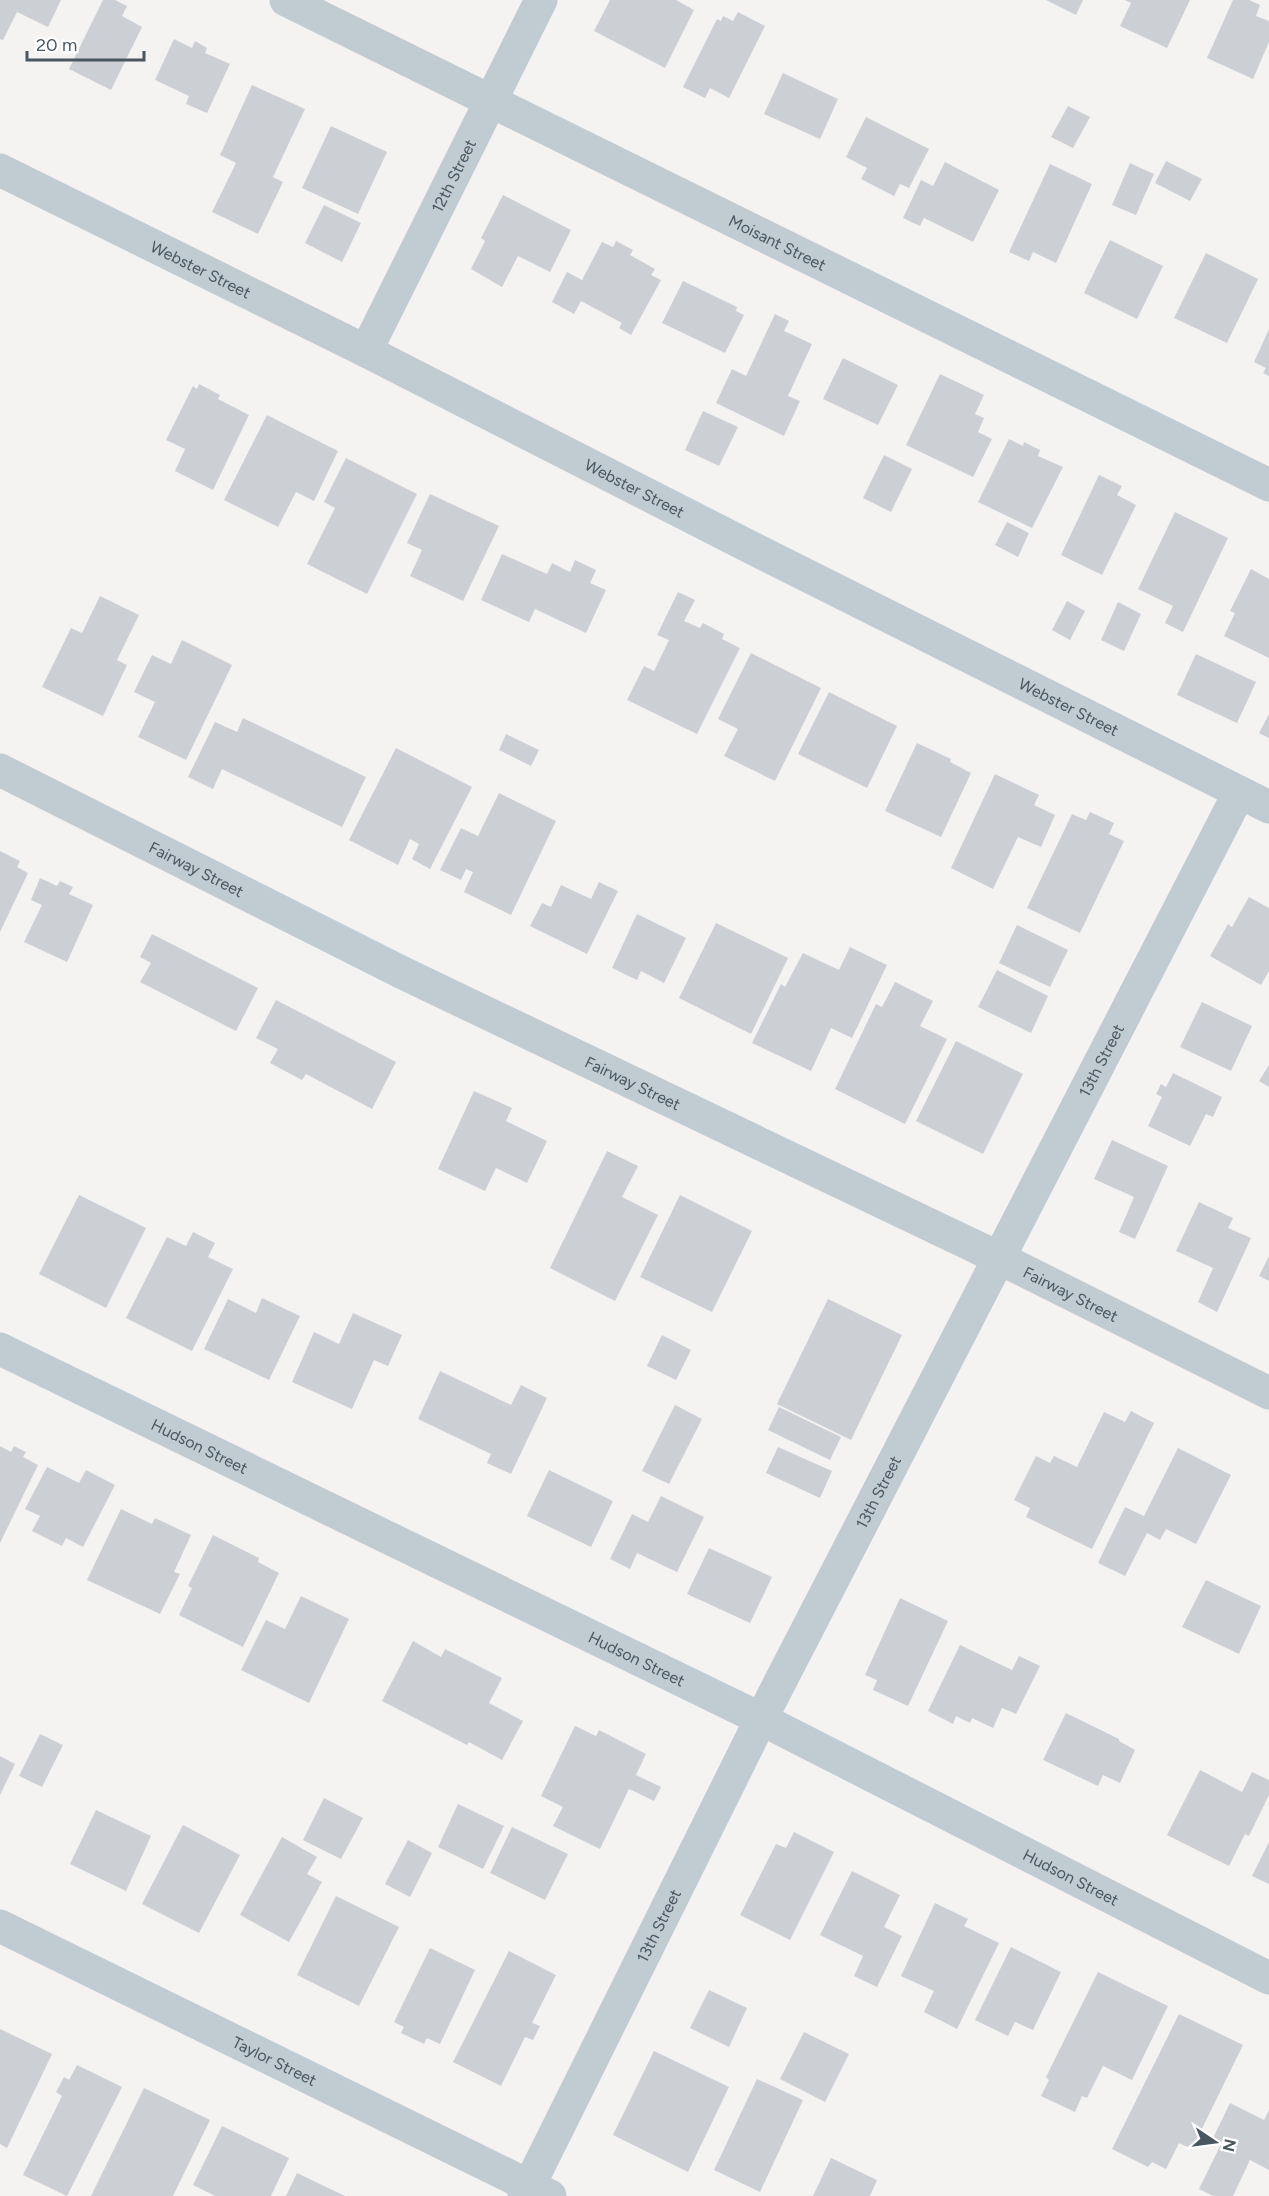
<svg xmlns="http://www.w3.org/2000/svg" width="1269" height="2196" font-family="Figtree,sans-serif">
<style>
.building{fill:#ccd0d5}
.lines{fill:none;stroke-linecap:round;stroke-linejoin:round}
.minor{stroke:#c0cbd2;stroke-width:33}
.labels{text-anchor:middle;stroke-width:5;stroke-linejoin:round;paint-order:stroke}
.street-label{font-size:16px;fill:#495761;stroke:#fff}
</style>
<rect width="100%" height="100%" fill="#f5f2f2"/>
<g class="building">
<polygon points="0,0 61,0 48,27 17,12 3,40 0,39"/>
<polygon points="103,0 115,0 127,6 122,16 142,27 111,90 69,69"/>
<polygon points="610,0 676,0 694,10 665,68 594,31"/>
<polygon points="1046,0 1083,0 1076,15"/>
<polygon points="1125,0 1190,0 1167,48 1120,26 1131,3"/>
<polygon points="1233,0 1249,0 1260,5 1256,16 1269,21 1269,42 1253,79 1207,58"/>
<polygon points="738,12 765,26 729,98 710,88 705,98 683,87 717,19 721,21 723,16 733,21"/>
<polygon points="174,39 192,48 195,41 207,48 205,53 230,64 207,113 186,104 189,96 155,80"/>
<polygon points="783,73 838,99 820,139 764,114"/>
<polygon points="252,85 305,109 273,177 283,182 258,234 212,212 236,163 220,155"/>
<polygon points="1068,106 1090,117 1073,148 1051,137"/>
<polygon points="866,117 929,149 909,188 900,184 894,196 861,179 867,168 846,157"/>
<polygon points="331,126 387,152 358,214 302,188"/>
<polygon points="1166,161 1202,179 1190,201 1155,183"/>
<polygon points="945,162 999,190 973,242 924,218 920,226 903,218 921,180 933,186"/>
<polygon points="1130,163 1154,174 1136,215 1112,205"/>
<polygon points="1050,164 1092,184 1056,263 1033,252 1029,261 1009,252"/>
<polygon points="503,195 571,230 550,272 518,256 502,287 471,269 485,241 481,238"/>
<polygon points="324,205 361,223 342,262 305,243"/>
<polygon points="1110,240 1163,266 1137,319 1084,293"/>
<polygon points="616,241 633,250 630,255 655,269 651,275 661,280 631,335 619,328 622,323 581,301 574,314 552,302 567,272 582,280 602,242 613,247"/>
<polygon points="1206,253 1258,279 1227,343 1174,318"/>
<polygon points="683,281 737,307 736,311 744,315 725,353 662,323"/>
<polygon points="775,314 789,321 784,331 812,344 788,396 800,401 784,436 716,403 732,369 746,376"/>
<polygon points="1269,329 1269,376 1263,373 1266,368 1254,362"/>
<polygon points="843,358 898,385 878,425 823,399"/>
<polygon points="940,374 984,395 975,414 984,418 978,432 992,439 973,477 906,445"/>
<polygon points="199,384 220,395 218,399 249,415 213,490 175,471 185,449 166,440 193,386 197,389"/>
<polygon points="703,411 738,427 719,466 685,450"/>
<polygon points="267,415 338,451 314,501 296,492 278,527 224,500"/>
<polygon points="1009,439 1023,446 1024,442 1040,450 1038,456 1063,467 1032,528 978,502"/>
<polygon points="884,455 912,469 891,512 863,498"/>
<polygon points="346,458 417,494 367,594 307,564 335,508 324,502"/>
<polygon points="1099,475 1122,486 1117,495 1136,505 1102,575 1061,555"/>
<polygon points="430,494 499,526 463,601 410,576 422,550 407,543"/>
<polygon points="1175,512 1228,538 1183,632 1165,623 1173,606 1138,589"/>
<polygon points="1007,522 1029,533 1018,557 995,545"/>
<polygon points="502,554 547,574 552,563 570,572 575,560 596,570 590,583 606,590 586,633 535,609 529,622 481,600"/>
<polygon points="1251,569 1269,579 1269,658 1224,636 1235,613 1230,611"/>
<polygon points="678,592 695,600 684,621 700,628 703,623 724,634 722,639 740,648 697,734 627,700 644,666 654,671 669,640 657,635"/>
<polygon points="100,596 139,615 117,660 127,665 103,716 42,687 71,628 82,633"/>
<polygon points="1067,601 1085,611 1070,640 1052,630"/>
<polygon points="1118,602 1141,614 1124,651 1101,640"/>
<polygon points="182,640 232,665 186,760 138,737 155,702 134,692 152,655 171,664"/>
<polygon points="751,653 821,688 775,781 724,756 738,729 718,719"/>
<polygon points="1196,654 1256,682 1237,723 1177,695"/>
<polygon points="829,692 897,726 867,788 798,754"/>
<polygon points="1269,714 1269,738 1259,733"/>
<polygon points="243,718 366,777 342,827 222,769 213,789 188,777 215,722 237,732"/>
<polygon points="506,734 539,750 531,766 499,750"/>
<polygon points="917,743 951,759 950,762 971,773 941,837 885,811"/>
<polygon points="396,748 472,787 430,869 412,859 419,844 410,839 398,865 349,840"/>
<polygon points="995,774 1039,795 1034,805 1055,815 1041,847 1018,837 993,889 951,868"/>
<polygon points="499,793 556,821 511,915 464,892 473,872 466,869 461,880 440,870 461,828 478,836"/>
<polygon points="1090,812 1114,823 1109,834 1124,841 1080,933 1027,908 1072,814 1086,820"/>
<polygon points="0,851 20,861 17,867 28,873 0,932"/>
<polygon points="40,878 57,886 60,881 73,887 69,894 93,905 67,962 24,942 42,905 31,900"/>
<polygon points="599,882 618,891 587,954 530,926 542,903 551,907 561,885 591,899"/>
<polygon points="1249,897 1269,908 1269,971 1261,985 1210,956 1228,924 1232,927"/>
<polygon points="637,914 686,938 664,983 641,971 637,980 612,968"/>
<polygon points="716,923 788,958 751,1034 679,998"/>
<polygon points="1017,925 1068,950 1050,987 999,963"/>
<polygon points="152,934 258,988 236,1031 140,982 151,963 140,957"/>
<polygon points="850,947 887,965 852,1038 831,1028 811,1071 752,1043 781,984 785,987 803,953 839,970"/>
<polygon points="997,970 1048,996 1031,1033 978,1007"/>
<polygon points="895,982 933,1001 920,1026 947,1039 905,1124 835,1089 876,1004 882,1007"/>
<polygon points="276,1000 396,1062 372,1109 306,1074 302,1080 270,1063 278,1049 256,1038"/>
<polygon points="1202,1002 1252,1026 1231,1071 1180,1047"/>
<polygon points="956,1041 1023,1074 983,1154 916,1121"/>
<polygon points="1269,1065 1269,1087 1259,1081"/>
<polygon points="1173,1073 1222,1097 1213,1117 1206,1114 1190,1146 1148,1126 1162,1097 1156,1094 1161,1084 1166,1087"/>
<polygon points="474,1091 512,1108 506,1121 547,1141 527,1183 496,1168 485,1191 438,1169"/>
<polygon points="1112,1140 1168,1166 1135,1239 1119,1232 1134,1197 1094,1179"/>
<polygon points="607,1151 638,1166 622,1197 658,1215 615,1301 550,1268"/>
<polygon points="79,1195 146,1228 106,1308 39,1274"/>
<polygon points="680,1195 752,1231 712,1312 640,1277"/>
<polygon points="1199,1202 1233,1218 1228,1228 1251,1238 1217,1312 1198,1302 1213,1268 1176,1251"/>
<polygon points="193,1232 215,1243 208,1257 233,1269 192,1351 126,1318 167,1237 186,1246"/>
<polygon points="1269,1256 1269,1281 1259,1276"/>
<polygon points="262,1298 300,1316 269,1380 204,1349 228,1299 256,1313"/>
<polygon points="828,1299 902,1335 851,1440 777,1404"/>
<polygon points="353,1313 402,1335 388,1366 374,1360 352,1409 292,1382 314,1332 339,1344"/>
<polygon points="662,1335 691,1350 676,1380 647,1366"/>
<polygon points="440,1371 511,1405 521,1385 547,1398 511,1474 487,1463 491,1454 418,1419"/>
<polygon points="675,1405 702,1419 669,1484 642,1471"/>
<polygon points="779,1407 841,1437 830,1460 768,1430"/>
<polygon points="1131,1411 1154,1423 1092,1549 1026,1517 1030,1508 1014,1500 1036,1456 1050,1463 1054,1456 1077,1467 1104,1412 1125,1422"/>
<polygon points="0,1446 11,1452 14,1446 26,1452 23,1457 38,1465 0,1543"/>
<polygon points="778,1447 832,1471 820,1498 766,1473"/>
<polygon points="1178,1448 1231,1475 1196,1544 1166,1529 1160,1540 1147,1533 1125,1576 1098,1563 1125,1507 1144,1516"/>
<polygon points="47,1467 79,1483 86,1470 115,1485 83,1547 66,1538 62,1546 32,1531 40,1516 25,1509"/>
<polygon points="549,1470 613,1501 591,1547 527,1516"/>
<polygon points="661,1496 704,1517 677,1572 637,1553 630,1569 610,1559 632,1514 648,1522"/>
<polygon points="121,1509 152,1524 155,1518 191,1535 174,1572 180,1574 160,1614 87,1580"/>
<polygon points="213,1535 259,1558 258,1562 279,1573 243,1647 179,1615 192,1588 188,1586"/>
<polygon points="709,1548 772,1577 750,1623 687,1594"/>
<polygon points="1206,1580 1261,1606 1239,1654 1182,1627"/>
<polygon points="301,1596 349,1619 309,1703 241,1670 266,1620 285,1629"/>
<polygon points="900,1598 948,1621 908,1706 873,1690 877,1680 865,1675"/>
<polygon points="413,1641 441,1657 445,1649 502,1678 489,1703 523,1721 502,1760 469,1742 467,1745 382,1701"/>
<polygon points="960,1645 1012,1670 1019,1656 1040,1666 1016,1714 1002,1708 993,1728 972,1718 970,1723 956,1716 953,1724 928,1711"/>
<polygon points="1066,1713 1119,1739 1119,1741 1135,1750 1120,1783 1103,1775 1098,1786 1043,1760"/>
<polygon points="575,1726 596,1736 599,1730 646,1754 636,1775 661,1787 654,1801 629,1789 600,1849 553,1826 563,1807 541,1796"/>
<polygon points="40,1734 63,1745 42,1787 19,1776"/>
<polygon points="0,1756 15,1764 0,1795"/>
<polygon points="1200,1770 1242,1792 1252,1772 1269,1780 1269,1795 1249,1836 1245,1834 1229,1866 1167,1835"/>
<polygon points="324,1798 363,1818 341,1859 303,1840"/>
<polygon points="458,1804 504,1826 483,1869 438,1847"/>
<polygon points="96,1810 151,1836 126,1891 70,1864"/>
<polygon points="183,1825 240,1855 199,1933 142,1904"/>
<polygon points="512,1827 568,1854 545,1900 490,1873"/>
<polygon points="794,1832 834,1852 790,1940 740,1915 776,1844 786,1848"/>
<polygon points="282,1837 317,1857 307,1874 322,1882 289,1942 240,1915"/>
<polygon points="408,1840 432,1853 410,1897 385,1884"/>
<polygon points="1269,1842 1269,1884 1252,1876"/>
<polygon points="852,1871 900,1895 884,1927 902,1936 877,1987 854,1976 863,1956 820,1935"/>
<polygon points="336,1896 399,1927 359,2006 297,1975"/>
<polygon points="935,1903 968,1919 964,1926 999,1943 957,2029 924,2012 934,1991 901,1976"/>
<polygon points="1011,1947 1061,1972 1033,2030 1015,2022 1008,2036 975,2020"/>
<polygon points="430,1948 475,1970 440,2044 427,2038 424,2044 401,2033 404,2027 394,2022"/>
<polygon points="509,1951 556,1975 532,2023 540,2026 533,2040 525,2037 501,2086 453,2062"/>
<polygon points="1098,1972 1168,2006 1132,2080 1103,2066 1087,2098 1082,2096 1075,2112 1041,2096 1049,2080 1046,2077"/>
<polygon points="709,1990 747,2008 729,2047 690,2028"/>
<polygon points="1179,2014 1243,2045 1192,2149 1179,2143 1166,2169 1152,2162 1148,2167 1112,2149"/>
<polygon points="0,2029 52,2054 7,2148 0,2144"/>
<polygon points="804,2032 849,2054 825,2102 780,2079"/>
<polygon points="654,2051 729,2087 688,2172 613,2135"/>
<polygon points="77,2065 122,2087 67,2196 23,2175 62,2096 56,2092 64,2077 69,2080"/>
<polygon points="757,2079 803,2100 760,2192 714,2170"/>
<polygon points="144,2088 210,2120 173,2196 91,2196"/>
<polygon points="1230,2103 1264,2120 1269,2110 1269,2170 1250,2160 1233,2196 1213,2196 1199,2189 1222,2142 1213,2138"/>
<polygon points="222,2126 289,2158 271,2196 215,2196 193,2185"/>
<polygon points="831,2158 877,2180 870,2196 813,2196"/>
<polygon points="297,2173 345,2196 286,2196"/>
</g>
<g class="lines">
<g class="minor">
<path id="s1" d="M 286,0 L 1269,485"/>
<path id="s2" d="M 0,170 L 366,351 L 760,552 L 1269,807"/>
<path id="s3" d="M 366,351 L 541,0"/>
<path id="s4" d="M 0,770 L 403,973 L 999,1258 L 1269,1393"/>
<path id="s5" d="M 0,1349 L 761,1719 L 1269,1978"/>
<path id="s6" d="M 0,1926 L 550,2196"/>
<path id="s7" d="M 524,2196 L 761,1719 L 1239,793"/>
</g>
</g>
<g class="labels">
<g class="street-label">
<text dy="6" stroke="none"><textPath href="#s3" startOffset="196">12th Street</textPath></text>
<text dy="6" stroke="none"><textPath href="#s1" startOffset="548">Moisant Street</textPath></text>
<text dy="6" stroke="none"><textPath href="#s2" startOffset="224">Webster Street</textPath></text>
<text dy="6" stroke="none"><textPath href="#s2" startOffset="710">Webster Street</textPath></text>
<text dy="6" stroke="none"><textPath href="#s2" startOffset="1196">Webster Street</textPath></text>
<text dy="6" stroke="none"><textPath href="#s4" startOffset="220">Fairway Street</textPath></text>
<text dy="6" stroke="none"><textPath href="#s7" startOffset="1274">13th Street</textPath></text>
<text dy="6" stroke="none"><textPath href="#s4" startOffset="706">Fairway Street</textPath></text>
<text dy="6" stroke="none"><textPath href="#s4" startOffset="1192">Fairway Street</textPath></text>
<text dy="6" stroke="none"><textPath href="#s5" startOffset="222">Hudson Street</textPath></text>
<text dy="6" stroke="none"><textPath href="#s7" startOffset="788">13th Street</textPath></text>
<text dy="6" stroke="none"><textPath href="#s5" startOffset="708">Hudson Street</textPath></text>
<text dy="6" stroke="none"><textPath href="#s5" startOffset="1194">Hudson Street</textPath></text>
<text dy="6" stroke="none"><textPath href="#s7" startOffset="302">13th Street</textPath></text>
<text dy="6" stroke="none"><textPath href="#s6" startOffset="306">Taylor Street</textPath></text>
</g>
</g>
<g transform="translate(1215 2142) rotate(103)" stroke="#ffffff" stroke-width="4.5" paint-order="stroke">
<path d="M0-4.5L10 22L0 15L-10 22Z" fill="#495761"/>
<text y="-9" font-size="16" font-weight="bold" text-anchor="middle" fill="#495761">N</text>
</g>
<path d="M27 51v9h117v-9" fill="none" stroke="#495761" stroke-width="3"/>
<text x="36" y="51" font-size="18" fill="#495761" stroke="#ffffff" stroke-width="4.5" paint-order="stroke">20 m</text>
</svg>
